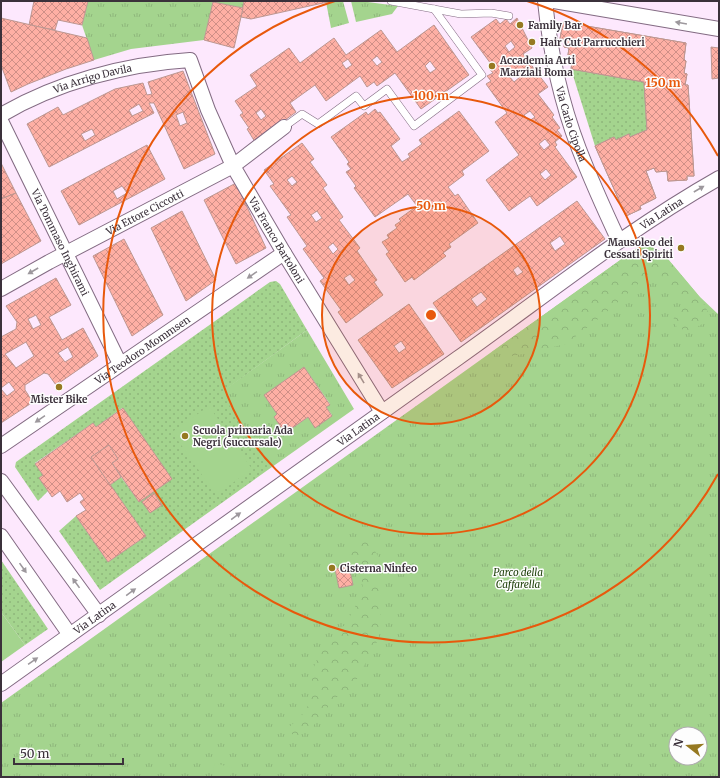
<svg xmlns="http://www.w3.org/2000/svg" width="720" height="778" font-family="Merriweather,serif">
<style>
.grass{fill:url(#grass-tufts);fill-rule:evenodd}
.forest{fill:url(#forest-crowns)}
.garden{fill:url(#garden-dots)}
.pitch{fill:#a4d48e}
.building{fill:url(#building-cross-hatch);stroke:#bc9791;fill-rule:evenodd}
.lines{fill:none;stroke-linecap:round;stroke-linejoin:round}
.lane-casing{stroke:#836b83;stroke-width:8}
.street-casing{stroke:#836b83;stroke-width:16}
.lane{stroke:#fff;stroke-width:7}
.street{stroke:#fff;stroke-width:14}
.oneway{fill:#9d989d}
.ring{fill:none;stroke:#e8590c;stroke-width:2}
.poi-dot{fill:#967921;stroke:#fdfdfd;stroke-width:1.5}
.labels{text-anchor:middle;stroke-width:3;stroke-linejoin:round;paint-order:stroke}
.poi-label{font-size:10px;font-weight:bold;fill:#3b313b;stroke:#fdfdfd;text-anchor:start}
.street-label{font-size:10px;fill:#3b313b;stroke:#fdfdfd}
.park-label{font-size:10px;font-style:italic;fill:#1f400a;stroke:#fdfdfd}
.centre{fill:#e8590c;stroke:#fdfdfd;stroke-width:2}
.ring-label{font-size:12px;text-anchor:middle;font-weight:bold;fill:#e8590c;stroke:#fdfdfd;stroke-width:3;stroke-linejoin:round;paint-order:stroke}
</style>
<defs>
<pattern id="grass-tufts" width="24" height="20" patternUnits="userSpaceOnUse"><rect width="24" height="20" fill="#a4d48e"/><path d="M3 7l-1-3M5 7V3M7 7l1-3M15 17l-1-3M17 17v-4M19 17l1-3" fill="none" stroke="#8eb67b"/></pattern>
<pattern id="forest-crowns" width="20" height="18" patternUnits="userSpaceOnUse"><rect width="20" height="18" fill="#a4d48e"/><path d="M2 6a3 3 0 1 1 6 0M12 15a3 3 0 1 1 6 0" fill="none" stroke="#8eb67b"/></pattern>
<pattern id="garden-dots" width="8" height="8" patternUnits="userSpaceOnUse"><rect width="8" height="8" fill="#a4d48e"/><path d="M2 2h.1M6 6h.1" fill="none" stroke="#8eb67b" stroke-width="1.8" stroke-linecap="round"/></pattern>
<pattern id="building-cross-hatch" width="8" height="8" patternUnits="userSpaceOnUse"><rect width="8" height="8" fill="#feafa4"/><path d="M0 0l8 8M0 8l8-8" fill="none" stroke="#cf8f87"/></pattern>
</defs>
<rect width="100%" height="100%" fill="#fde8fd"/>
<g class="grass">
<polygon points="88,1 244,1 243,8 213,2 204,40 131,49 94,60 82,25"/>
<polygon points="332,1 343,1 349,23 331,28 326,2"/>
<polygon points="351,1 360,1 398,6 392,14 356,22"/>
<path d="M 644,243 L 662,252 L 699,296 L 719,315 L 719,777 L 1,777 L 1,703 ZM 676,734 L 700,734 L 700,758 L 676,758 Z"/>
<path d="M 307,330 L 354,409 L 272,467 L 220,393 ZM 304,367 L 330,404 L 326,407 L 332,415 L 315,427 L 308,417 L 285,433 L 274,417 L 277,414 Z"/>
</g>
<g class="forest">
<polygon points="644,243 662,252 699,296 708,312 704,323 689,331 677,328 672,313 683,304 655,267 634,288 602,316 566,344 513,356 492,352"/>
<polygon points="367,537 379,558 381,594 379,638 351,690 335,698 312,727 297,736 287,732 289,727 301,717 309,704 312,694 312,672 321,649 332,639 334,630 344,626 353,611 363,589 361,574 348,556 356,545"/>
</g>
<g class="garden">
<polygon points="571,69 644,82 647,130 630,137 628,134 616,140 614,137 595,146"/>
<polygon points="276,281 280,284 307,330 221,393 272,467 100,590 59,531 76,516 108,562 146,536 110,485 121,477 139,502 171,479 122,408 96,427 93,423 35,463 43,475 39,478 48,491 38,501 15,467 16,462 270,282"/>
<polygon points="1,560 48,629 25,645 1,612"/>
</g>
<g class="pitch">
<polygon points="209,406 252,469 216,495 172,432"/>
<polygon points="1,612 25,645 1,662"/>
<polygon points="215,763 233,768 230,777 212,777"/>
</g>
<g class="building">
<polygon points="34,1 88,1 82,25 58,20 55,30 29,25"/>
<polygon points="244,1 332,1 251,19 241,17"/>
<polygon points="213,2 243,8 234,48 204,40"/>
<polygon points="1,18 87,38 94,60 66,69 28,84 11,92 1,65"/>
<path d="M 517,18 L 532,48 L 523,54 L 548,87 L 538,94 L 554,115 L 552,117 L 560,128 L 557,130 L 562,136 L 555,142 L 557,145 L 555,147 L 577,177 L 537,206 L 530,196 L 509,211 L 486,180 L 519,155 L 495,122 L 507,113 L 486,84 L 491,81 L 487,76 L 493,73 L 488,67 L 491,64 L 471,37 L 496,19 L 500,24 L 506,19 L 510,24 ZM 511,41 L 515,47 L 509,52 L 505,46 ZM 515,71 L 520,77 L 514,82 L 509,76 ZM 530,111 L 535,117 L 529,121 L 524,115 ZM 545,139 L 550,145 L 544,150 L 539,144 ZM 546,169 L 551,175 L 545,180 L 540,174 Z"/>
<path d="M 563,22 L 686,43 L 684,59 L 686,61 L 684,73 L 687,74 L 685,85 L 688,85 L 694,176 L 687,176 L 687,180 L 668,181 L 667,171 L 656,172 L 654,168 L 646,171 L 656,198 L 640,206 L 641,209 L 626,216 L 595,146 L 614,137 L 616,140 L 629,134 L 630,137 L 647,130 L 644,82 L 571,69 L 573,56 L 568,55 L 569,48 L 564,47 L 565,39 L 560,39 ZM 591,47 L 598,48 L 596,55 L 590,54 ZM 618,49 L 624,51 L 623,58 L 616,57 ZM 657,56 L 664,57 L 663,65 L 656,64 ZM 666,85 L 673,85 L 674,92 L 667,93 ZM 666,124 L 673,124 L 673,131 L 666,132 ZM 656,146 L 663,146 L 663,153 L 657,154 ZM 625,158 L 628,165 L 622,168 L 619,161 Z"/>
<polygon points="563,22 686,43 684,59 686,61 684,73 687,74 685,85 688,85 694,176 687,176 687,180 668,181 667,171 656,172 654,168 646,171 656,198 640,206 641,209 626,216 595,146 614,137 616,140 629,134 630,137 647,130 644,82 571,69 573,56 568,55 569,48 564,47 565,39 560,39"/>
<path d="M 434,25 L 469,75 L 421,109 L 395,73 L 377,86 L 374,82 L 367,87 L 360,76 L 326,101 L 315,85 L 290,103 L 296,112 L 255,142 L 247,129 L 249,128 L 240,115 L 243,113 L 235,101 L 257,86 L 250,75 L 289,48 L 300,63 L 334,38 L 346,55 L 381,30 L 397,52 ZM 377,56 L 382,62 L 377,66 L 372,60 ZM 348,59 L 352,65 L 346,69 L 342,63 ZM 430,61 L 436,69 L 430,73 L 425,66 ZM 261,109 L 266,116 L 261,120 L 256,113 Z"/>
<polygon points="711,47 719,48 719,78 712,79"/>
<path d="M 183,71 L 215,154 L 184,169 L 154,103 L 149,103 L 154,113 L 49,167 L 27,124 L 58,107 L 63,115 L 115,89 L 143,83 L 147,95 L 152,94 L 148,82 ZM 139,104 L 143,111 L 132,116 L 129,110 ZM 183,112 L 187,123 L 180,126 L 176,115 ZM 92,129 L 95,135 L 85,141 L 81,134 Z"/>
<polygon points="375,109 378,113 380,112 400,139 391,146 402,162 410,157 408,154 422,144 419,140 459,111 489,151 462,171 464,175 448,187 455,196 458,194 478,223 449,244 451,247 443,253 446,256 414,280 412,277 405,282 386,254 389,252 382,242 389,238 387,235 397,228 395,225 401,221 399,219 417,206 408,194 375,217 354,188 356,186 346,172 351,169 347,164 349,162 331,137 366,112 368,115"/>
<path d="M 302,143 L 314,159 L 310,162 L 327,185 L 323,188 L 343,217 L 339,220 L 360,248 L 357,251 L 377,280 L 374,282 L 383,295 L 346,323 L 338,312 L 341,310 L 320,281 L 324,278 L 303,249 L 307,246 L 287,217 L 291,215 L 270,186 L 274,184 L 264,170 ZM 292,176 L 297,182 L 292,186 L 287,180 ZM 317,211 L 322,218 L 316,222 L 311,215 ZM 333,243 L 338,249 L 333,254 L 328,247 ZM 350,274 L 355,280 L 349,285 L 344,278 Z"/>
<path d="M 147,145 L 165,179 L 79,225 L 61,191 ZM 122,186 L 127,193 L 117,199 L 113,191 Z"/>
<polygon points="1,163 16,193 1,199"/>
<polygon points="236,183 266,248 236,264 204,200"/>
<polygon points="16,193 41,241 1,264 1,199"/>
<path d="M 577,201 L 605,239 L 461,342 L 433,303 ZM 560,236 L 565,244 L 555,251 L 550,243 ZM 518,266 L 523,272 L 517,276 L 513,270 ZM 481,292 L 487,299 L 477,307 L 471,299 Z"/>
<polygon points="182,211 216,280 186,301 151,228"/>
<polygon points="124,239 163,315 132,336 93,256"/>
<path d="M 56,278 L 71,305 L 49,317 L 62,340 L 83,328 L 98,356 L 56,385 L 48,374 L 44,373 L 25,385 L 25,390 L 33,402 L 1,423 L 1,389 L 7,396 L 15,390 L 9,382 L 1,388 L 1,337 L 16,329 L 17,322 L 6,306 ZM 36,315 L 41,325 L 33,329 L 28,319 ZM 26,342 L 34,356 L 16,368 L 5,354 ZM 68,347 L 73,357 L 65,362 L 58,353 Z"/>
<path d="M 409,304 L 444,354 L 392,388 L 358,340 ZM 401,341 L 406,348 L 399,353 L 394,346 Z"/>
<polygon points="304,367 330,405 326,407 332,416 315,428 308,417 285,433 274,417 277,414 264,395"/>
<polygon points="123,408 172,479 139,502 112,463 118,459 109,445 91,457 146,536 108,562 76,516 86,510 80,502 84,499 80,493 67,502 60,491 52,497 39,478 43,475 35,464 93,423 96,427"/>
<polygon points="109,445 118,459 112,463 121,477 110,485 91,457"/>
<polygon points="154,493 162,505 150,513 142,502"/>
<polygon points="349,566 353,585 339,588 335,569"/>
</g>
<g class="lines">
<g class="lane-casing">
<g id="lane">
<polyline points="391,1 450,12 461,14 491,13 509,16"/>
<polyline points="284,127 302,114 318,124 356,96 364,106 387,89 414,126 482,75 434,9"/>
</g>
</g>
<g class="street-casing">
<g id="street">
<path id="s1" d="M 545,1 C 550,51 561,102 579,149 C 591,180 605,211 619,241"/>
<polyline points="554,1 719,29"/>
<path id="s2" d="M 1,115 C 57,82 126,64 190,60 L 208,110 L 233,166 L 284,253 L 382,412"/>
<path id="s3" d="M 1,121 L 120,364"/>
<path id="s4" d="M 1,289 L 49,262 L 233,166 L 284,127"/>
<path id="s5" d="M 1,446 L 284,253"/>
<polyline points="1,481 99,615"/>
<polyline points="1,536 70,635"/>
<path id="s6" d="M 1,684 C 153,576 305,467 458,358 C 544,297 627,230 719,178"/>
</g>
</g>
<use href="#lane" class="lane"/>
<use href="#street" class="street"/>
</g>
<defs><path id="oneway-solid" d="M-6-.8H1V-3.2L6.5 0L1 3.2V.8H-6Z"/></defs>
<g class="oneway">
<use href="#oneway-solid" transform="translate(681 23) rotate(-170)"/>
<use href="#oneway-solid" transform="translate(699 189) rotate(-30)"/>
<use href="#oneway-solid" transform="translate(33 271) rotate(150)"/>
<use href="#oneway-solid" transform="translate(252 275) rotate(146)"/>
<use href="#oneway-solid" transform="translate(361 378) rotate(-121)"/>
<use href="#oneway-solid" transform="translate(40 419) rotate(146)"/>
<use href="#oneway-solid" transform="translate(236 516) rotate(-36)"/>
<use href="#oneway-solid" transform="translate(23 568) rotate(55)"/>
<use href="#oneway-solid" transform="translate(76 583) rotate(-126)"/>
<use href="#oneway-solid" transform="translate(131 592) rotate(-36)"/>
<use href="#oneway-solid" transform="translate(33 661) rotate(-35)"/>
</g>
<circle cx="431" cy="315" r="109" fill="#e8590c" fill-opacity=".12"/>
<g class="ring">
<circle cx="431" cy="315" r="109"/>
<circle cx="431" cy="315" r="219"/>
<path d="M718 474A328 328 0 1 1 335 1M527 1A328 328 0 0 1 718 156"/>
</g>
<g class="poi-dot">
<circle cx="520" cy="25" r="4"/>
<circle cx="532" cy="42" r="4"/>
<circle cx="492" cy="66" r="4"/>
<circle cx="681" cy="248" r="4"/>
<circle cx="59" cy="387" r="4"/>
<circle cx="185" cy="436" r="4"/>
<circle cx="332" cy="568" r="4"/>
</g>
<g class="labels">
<g class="poi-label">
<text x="528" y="29">Family Bar</text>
<text x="540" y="46">Hair Cut Parrucchieri</text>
<text x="500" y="64">Accademia Arti<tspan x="500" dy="12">Marziali Roma</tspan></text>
<text x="673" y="246" text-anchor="end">Mausoleo dei<tspan x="673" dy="12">Cessati Spiriti</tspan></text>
<text x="59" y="403" text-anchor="middle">Mister Bike</text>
<text x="193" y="434">Scuola primaria Ada<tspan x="193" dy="12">Negri (succursale)</tspan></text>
<text x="340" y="572">Cisterna Ninfeo</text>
</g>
<g class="street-label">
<text dy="4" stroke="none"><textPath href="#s2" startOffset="99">Via Arrigo Davila</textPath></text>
<text dy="4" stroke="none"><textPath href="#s1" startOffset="126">Via Carlo Cipolla</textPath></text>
<text dy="4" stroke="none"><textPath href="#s4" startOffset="163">Via Ettore Ciccotti</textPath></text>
<text dy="4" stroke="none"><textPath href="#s6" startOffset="811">Via Latina</textPath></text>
<text dy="4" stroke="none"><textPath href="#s2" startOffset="399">Via Franco Bartoloni</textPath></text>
<text dy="4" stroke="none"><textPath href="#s3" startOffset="135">Via Tommaso Inghirami</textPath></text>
<text dy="4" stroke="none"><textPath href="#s5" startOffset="171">Via Teodoro Mommsen</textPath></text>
<text dy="4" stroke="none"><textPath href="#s6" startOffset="439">Via Latina</textPath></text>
<text dy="4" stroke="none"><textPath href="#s6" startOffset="115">Via Latina</textPath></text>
</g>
<g class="park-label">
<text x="518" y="576">Parco della<tspan x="518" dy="12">Caffarella</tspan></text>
</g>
</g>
<circle cx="431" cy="315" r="6" class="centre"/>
<g class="ring-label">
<text x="663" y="87">150 m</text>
<text x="431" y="100">100 m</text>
<text x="431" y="210">50 m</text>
</g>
<rect width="720" height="778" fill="none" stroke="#3b313b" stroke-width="4"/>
<g transform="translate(688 746) rotate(287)"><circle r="19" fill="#fdfdfd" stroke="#afabaf"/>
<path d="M0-3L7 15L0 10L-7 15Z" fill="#967921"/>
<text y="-6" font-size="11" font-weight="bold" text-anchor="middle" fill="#3b313b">N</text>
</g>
<path d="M14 758v6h109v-6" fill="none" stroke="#3b313b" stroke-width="2"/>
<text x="20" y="758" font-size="12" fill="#3b313b" stroke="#fdfdfd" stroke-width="3" paint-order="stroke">50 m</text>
</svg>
